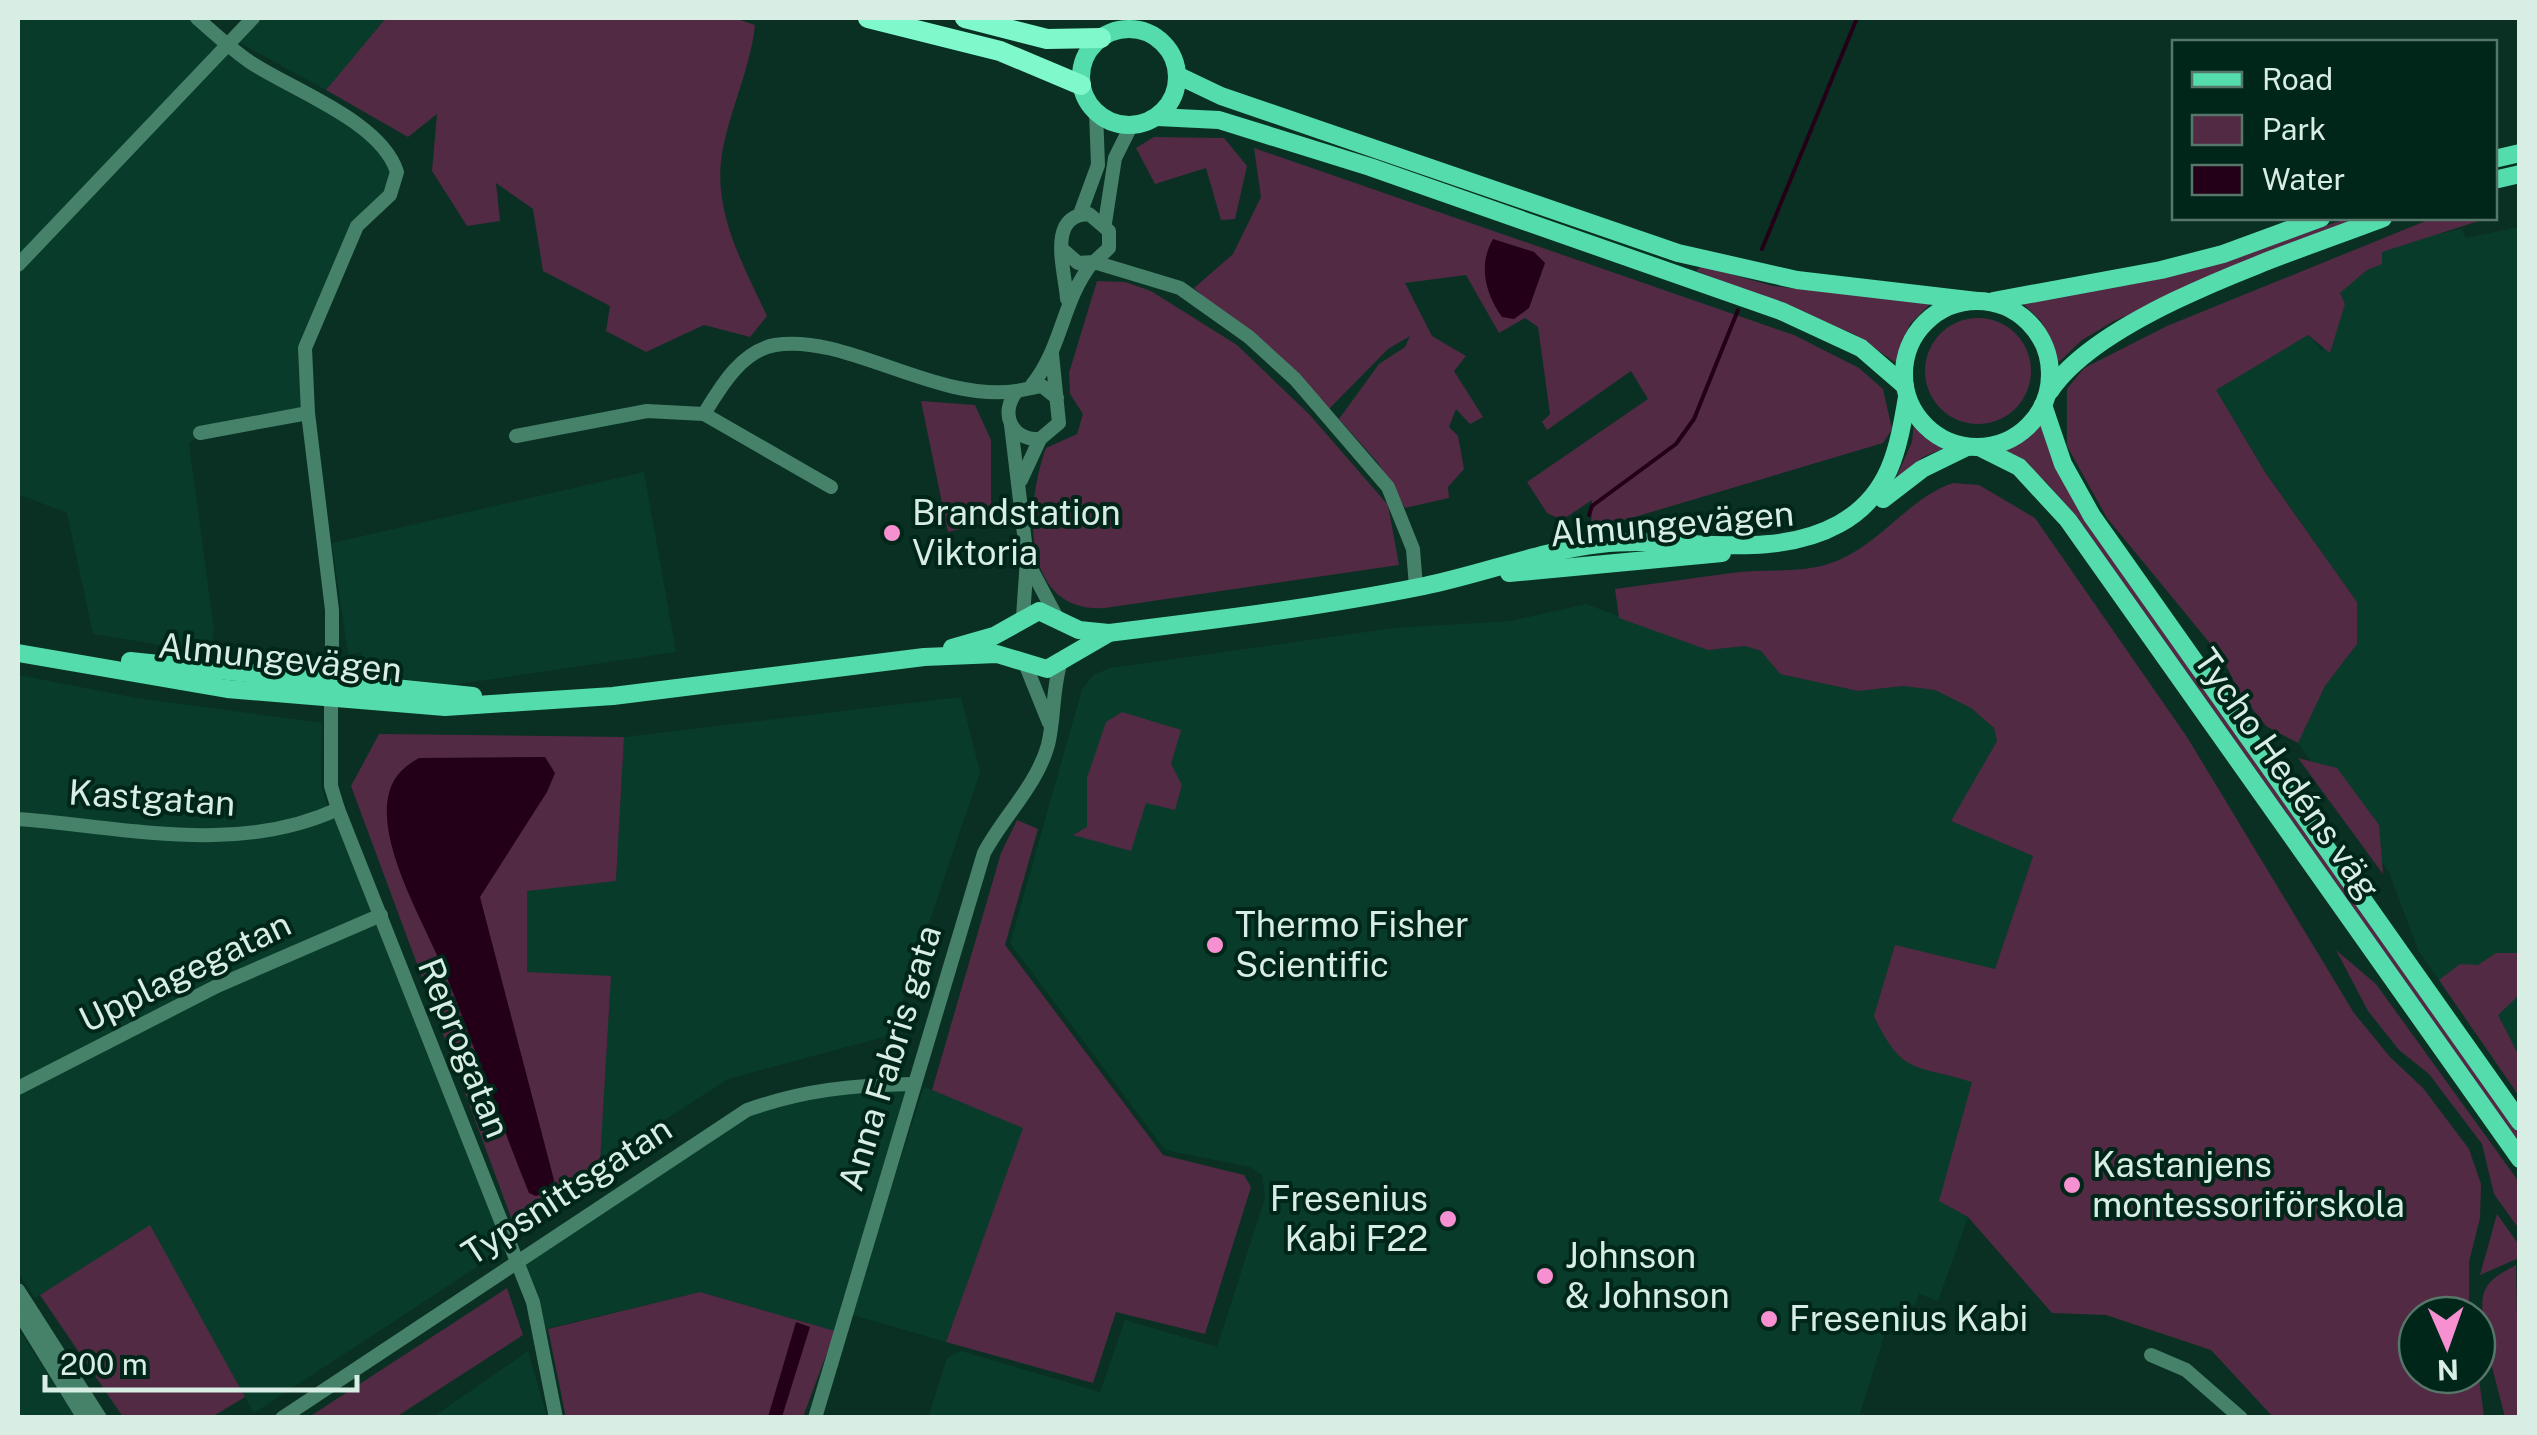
<svg xmlns="http://www.w3.org/2000/svg" width="2537" height="1435" font-family="'Public Sans',sans-serif">
<style>
.built{fill:#093b2b}
.green{fill:#522a43}
.water{fill:#230018}
.lines{fill:none;stroke-linecap:round;stroke-linejoin:round}
.stream{stroke:#230018;stroke-width:4}
.minor{stroke:#46816a;stroke-width:14}
.major{stroke:#54dcac;stroke-width:18}
.highway{stroke:#7ff9cb;stroke-width:20}
.poi-dot{fill:#f690d1;stroke:#002619;stroke-width:4}
.labels{text-anchor:middle;stroke-width:8;stroke-linejoin:round;paint-order:stroke}
.poi-label{font-size:35px;fill:#d8ede3;stroke:#002619;text-anchor:start}
.street-label{font-size:35px;fill:#d8ede3;stroke:#002619}
</style>
<rect width="100%" height="100%" fill="#093023"/>
<g class="built">
<polygon points="18,18 197,18 227,46 230,57 341,113 397,172 374,206 305,348 308,413 201,433 189,444 214,630 210,653 93,634 67,513 18,494"/>
<polygon points="253,18 386,18 326,90 233,39"/>
<polygon points="2519,227 2519,1096 2418,950 2389,872 2298,743 2325,686 2357,644 2357,602 2265,471 2215,390 2308,335 2322,351 2339,293 2367,270 2382,246 2461,229 2466,238"/>
<polygon points="644,472 676,652 453,685 365,674 361,653 348,654 332,543"/>
<polygon points="1586,604 1708,650 1745,646 1761,651 1780,674 1858,691 1903,686 1935,690 1971,708 1994,728 1997,741 1952,821 2033,856 1995,969 1946,1205 1968,1217 1938,1301 1919,1294 1915,1305 1893,1307 1859,1417 928,1418 947,1358 961,1351 1100,1392 1125,1320 1217,1347 1265,1198 1262,1175 1250,1167 1165,1150 1010,943 1082,690 1093,675 1110,668 1394,628 1511,621"/>
<polygon points="18,675 137,698 322,723 321,785 328,808 338,809 512,1244 254,1413 150,1226 35,1298 18,1273 18,820 137,829 127,823 18,814"/>
<polygon points="961,697 980,772 891,1035 728,1079 600,1162 611,977 527,972 527,890 616,881 624,737"/>
<polygon points="912,1084 835,1331 700,1292 541,1330 518,1259 681,1151 789,1095"/>
<polygon points="924,1087 1024,1127 946,1342 850,1314"/>
<polygon points="18,1328 75,1417 18,1417"/>
<polygon points="528,1351 547,1417 433,1417"/>
</g>
<g class="green">
<path d="M 386,18 L 734,18 L 755,25 C 750,72 727,115 721,161 C 715,216 745,269 767,316 L 750,337 L 704,325 L 646,352 L 606,331 L 610,306 L 543,271 L 533,209 L 496,183 L 500,221 L 467,226 L 432,171 L 437,114 L 408,137 L 326,90 Z"/>
<polygon points="1154,137 1224,138 1247,166 1235,219 1221,220 1206,168 1155,184 1136,148"/>
<polygon points="1254,148 1794,335 1859,368 1883,389 1892,429 1883,443 1591,530 1592,500 1562,520 1547,513 1527,482 1648,399 1631,371 1547,430 1542,422 1550,414 1538,327 1525,318 1499,333 1466,275 1405,283 1432,336 1466,356 1454,371 1483,417 1470,424 1456,409 1449,427 1458,436 1464,469 1448,487 1449,498 1405,508 1378,463 1339,419 1379,364 1405,347 1410,336 1388,349 1327,411 1194,288 1233,254 1261,197"/>
<path d="M 2348,218 L 2358,218 L 2114,321 L 2082,340 L 2059,362 L 2041,321 L 2020,301 C 2135,289 2240,257 2348,218 Z"/>
<polygon points="2433,218 2488,218 2382,252 2382,264 2367,270 2340,293 2345,304 2330,353 2308,335 2216,390 2265,472 2357,602 2357,644 2325,686 2298,743 2266,726 2239,692 2223,659 2107,518 2067,446 2067,389 2084,368 2167,326"/>
<polygon points="1701,266 1773,286 1930,304 1910,324 1896,363 1854,334 1696,271"/>
<path d="M 1097,281 L 1125,282 L 1151,291 L 1237,345 L 1309,414 L 1388,505 L 1399,565 L 1105,608 C 1020,614 1025,504 1046,448 L 1077,434 L 1083,414 L 1070,394 L 1069,373 Z"/>
<circle cx="1978" cy="371" r="53"/>
<polygon points="921,401 975,405 991,440 991,521 948,532"/>
<polygon points="2042,420 2049,449 2519,1134 2519,1143 2083,526 2045,481 2003,448 2027,435"/>
<polygon points="1914,423 1929,439 1947,447 1923,457 1894,482 1912,442"/>
<path d="M 1953,483 L 1979,485 L 2035,518 L 2187,737 L 2354,1013 L 2390,1057 L 2423,1088 L 2469,1149 L 2481,1184 L 2480,1218 L 2469,1262 L 2469,1315 L 2417,1315 L 2417,1375 L 2477,1375 L 2477,1363 L 2484,1417 L 2273,1417 L 2211,1350 L 2106,1315 L 2052,1313 L 1968,1217 L 1939,1201 L 1972,1082 C 1915,1064 1902,1076 1874,1016 L 1895,945 L 1995,969 L 2033,856 L 1951,821 L 1997,741 L 1994,728 L 1971,708 L 1935,690 L 1903,686 L 1858,691 L 1780,674 L 1761,651 L 1745,646 L 1708,650 L 1619,618 L 1615,589 C 1654,584 1692,578 1731,573 C 1767,568 1804,575 1839,560 C 1883,541 1909,498 1953,483 Z"/>
<polygon points="1122,712 1181,730 1171,764 1182,785 1175,810 1146,803 1131,851 1073,835 1087,827 1087,778 1106,722"/>
<polygon points="379,734 624,737 616,881 527,891 527,972 611,976 600,1162 512,1220 351,786"/>
<polygon points="2298,758 2337,768 2379,825 2383,874"/>
<polygon points="1017,820 1038,829 1005,945 1163,1155 1244,1175 1251,1187 1205,1334 1116,1312 1093,1383 946,1342 1023,1128 932,1090 1001,853"/>
<polygon points="2336,950 2376,984 2519,1182 2519,1229 2494,1194 2482,1144 2429,1074 2399,1050 2368,1011"/>
<polygon points="2496,953 2519,953 2519,995 2498,1015 2519,1056 2519,1096 2439,980 2460,964 2478,965"/>
<polygon points="2497,1214 2519,1245 2519,1258 2480,1275"/>
<polygon points="150,1225 245,1397 212,1417 123,1417 40,1295"/>
<path d="M 2516,1265 L 2519,1417 L 2505,1417 C 2499,1390 2474,1313 2485,1290 C 2491,1277 2504,1272 2516,1265 Z"/>
<polygon points="507,1288 523,1335 396,1417 309,1417"/>
<polygon points="700,1292 835,1331 803,1417 566,1418 548,1329"/>
</g>
<g class="water">
<path d="M 1493,239 L 1534,252 L 1545,263 L 1529,308 L 1514,319 L 1502,317 C 1485,293 1478,265 1493,239 Z"/>
<path d="M 545,757 L 555,773 L 547,792 L 480,897 L 554,1180 L 550,1191 L 536,1196 L 529,1193 C 501,1124 477,1054 450,985 C 431,935 383,859 387,805 C 389,782 399,769 419,758 Z"/>
<polygon points="796,1322 810,1327 782,1417 768,1417"/>
</g>
<g class="lines">
<g class="stream">
<polyline points="1762,249 1857,18"/>
<polyline points="1589,515 1592,506 1676,444 1694,419 1738,310"/>
</g>
<g class="minor">
<path d="M 197,18 C 214,33 231,49 250,62 C 292,90 381,121 397,172 L 390,195 L 357,226 L 305,348 L 308,413 L 332,610 L 332,684"/>
<polyline points="1080,214 1098,165 1096,112"/>
<polyline points="1105,223 1115,158 1131,126"/>
<path d="M 1062,249 L 1078,263 L 1094,262 L 1109,248 L 1109,231 L 1089,214 C 1046,215 1065,270 1067,299"/>
<polyline points="1094,262 1180,288 1249,337 1295,379 1388,487 1413,549 1416,587"/>
<polyline points="18,265 253,18"/>
<path d="M 1052,354 L 1059,423 L 1040,439 C 1011,440 999,413 1017,391 L 1042,386 L 1057,398"/>
<path d="M 1032,385 C 1062,348 1062,301 1092,263"/>
<path d="M 704,414 C 720,388 741,351 775,345 C 846,333 936,403 1017,391"/>
<polyline points="1011,425 1027,559 1023,617"/>
<polyline points="200,433 308,413"/>
<polyline points="516,436 647,411 704,414 831,487"/>
<polyline points="1021,480 1040,439"/>
<polyline points="1029,565 1056,616"/>
<polyline points="1026,666 1049,723"/>
<polyline points="331,699 331,786 338,809 533,1302 556,1418"/>
<path d="M 18,819 C 124,827 237,856 338,809"/>
<polyline points="18,1088 217,986 381,915"/>
<polyline points="18,1290 100,1418"/>
<polyline points="18,1311 84,1418"/>
<polyline points="2151,1355 2186,1370 2241,1418"/>
<path d="M 282,1418 L 747,1110 C 803,1090 853,1085 912,1084"/>
<path d="M 815,1418 L 984,853 C 1003,817 1037,785 1048,745 C 1055,716 1052,689 1061,661"/>
</g>
<g class="major">
<circle cx="1129" cy="77" r="48"/>
<polyline points="1177,75 1221,96 1678,253 1797,280 1977,301"/>
<polyline points="1157,117 1219,120 1370,167 1781,311 1861,348 1905,386"/>
<polyline points="2494,159 2520,153"/>
<polyline points="2494,180 2520,174"/>
<polyline points="1993,301 2161,270 2223,254 2321,218"/>
<circle cx="1977" cy="374" r="73"/>
<path d="M 2050,391 C 2103,312 2292,253 2383,218"/>
<polyline points="2043,405 2063,464 2092,516 2520,1122"/>
<polyline points="1981,448 2019,467 2068,520 2520,1159"/>
<polyline points="1883,499 1922,469 1967,447"/>
<polyline points="1509,573 1722,553"/>
<path d="M 952,648 L 994,636 L 1039,611 L 1079,630 L 1109,633 C 1214,620 1320,607 1424,586 C 1483,574 1540,551 1600,544 C 1677,535 1769,563 1839,524 C 1890,496 1898,450 1907,397"/>
<polyline points="18,653 227,689 445,707 613,696 924,657 997,654 1047,669 1109,633"/>
<polyline points="130,661 473,696"/>
</g>
<g class="highway">
<polyline points="868,18 1000,51 1081,85"/>
<polyline points="965,18 1047,39 1101,38"/>
</g>
</g>
<g class="poi-dot">
<circle cx="892" cy="533" r="10"/>
<circle cx="1215" cy="945" r="10"/>
<circle cx="2072" cy="1185" r="10"/>
<circle cx="1448" cy="1219" r="10"/>
<circle cx="1545" cy="1276" r="10"/>
<circle cx="1769" cy="1319" r="10"/>
</g>
<g class="labels">
<g class="poi-label">
<text x="912" y="525">Brandstation<tspan x="912" dy="40">Viktoria</tspan></text>
<text x="1235" y="937">Thermo Fisher<tspan x="1235" dy="40">Scientific</tspan></text>
<text x="2092" y="1177">Kastanjens<tspan x="2092" dy="40">montessoriförskola</tspan></text>
<text x="1428" y="1211" text-anchor="end">Fresenius<tspan x="1428" dy="40">Kabi F22</tspan></text>
<text x="1565" y="1268">Johnson<tspan x="1565" dy="40">&amp; Johnson</tspan></text>
<text x="1789" y="1331">Fresenius Kabi</text>
</g>
<g class="street-label">
<text transform="translate(1672 524) rotate(-5)" y="12">Almungevägen</text>
<text transform="translate(280 658) rotate(6)" y="12">Almungevägen</text>
<text transform="translate(2287 774) rotate(55)" y="12">Tycho Hedéns väg</text>
<text transform="translate(152 798) rotate(4)" y="12">Kastgatan</text>
<text transform="translate(185 972) rotate(-26)" y="12">Upplagegatan</text>
<text transform="translate(464 1048) rotate(68)" y="12">Reprogatan</text>
<text transform="translate(890 1058) rotate(-73)" y="12">Anna Fabris gata</text>
<text transform="translate(567 1191) rotate(-33)" y="12">Typsnittsgatan</text>
</g>
</g>
<rect width="2537" height="1435" fill="none" stroke="#d8ede3" stroke-width="40"/>
<rect x="2172" y="40" width="325" height="180" fill="#002619" stroke="#56766a" stroke-width="2.5"/>
<rect x="2192" y="72" width="50" height="15" fill="#54dcac" stroke="#56766a" stroke-width="2.5"/>
<text x="2262" y="90" font-size="30" fill="#d8ede3">Road</text>
<rect x="2192" y="115" width="50" height="30" fill="#522a43" stroke="#56766a" stroke-width="2.5"/>
<text x="2262" y="140" font-size="30" fill="#d8ede3">Park</text>
<rect x="2192" y="165" width="50" height="30" fill="#230018" stroke="#56766a" stroke-width="2.5"/>
<text x="2262" y="190" font-size="30" fill="#d8ede3">Water</text>
<g transform="translate(2447 1345) rotate(178)"><circle r="48" fill="#002619" stroke="#56766a" stroke-width="2.5"/>
<path d="M0-8L18 38L0 25L-18 38Z" fill="#f690d1"/>
<text y="-15" font-size="28" font-weight="bold" text-anchor="middle" fill="#d8ede3">N</text>
</g>
<path d="M45 1375v15h312v-15" fill="none" stroke="#d8ede3" stroke-width="5"/>
<text x="60" y="1375" font-size="30" fill="#d8ede3" stroke="#002619" stroke-width="8" paint-order="stroke">200 m</text>
</svg>
